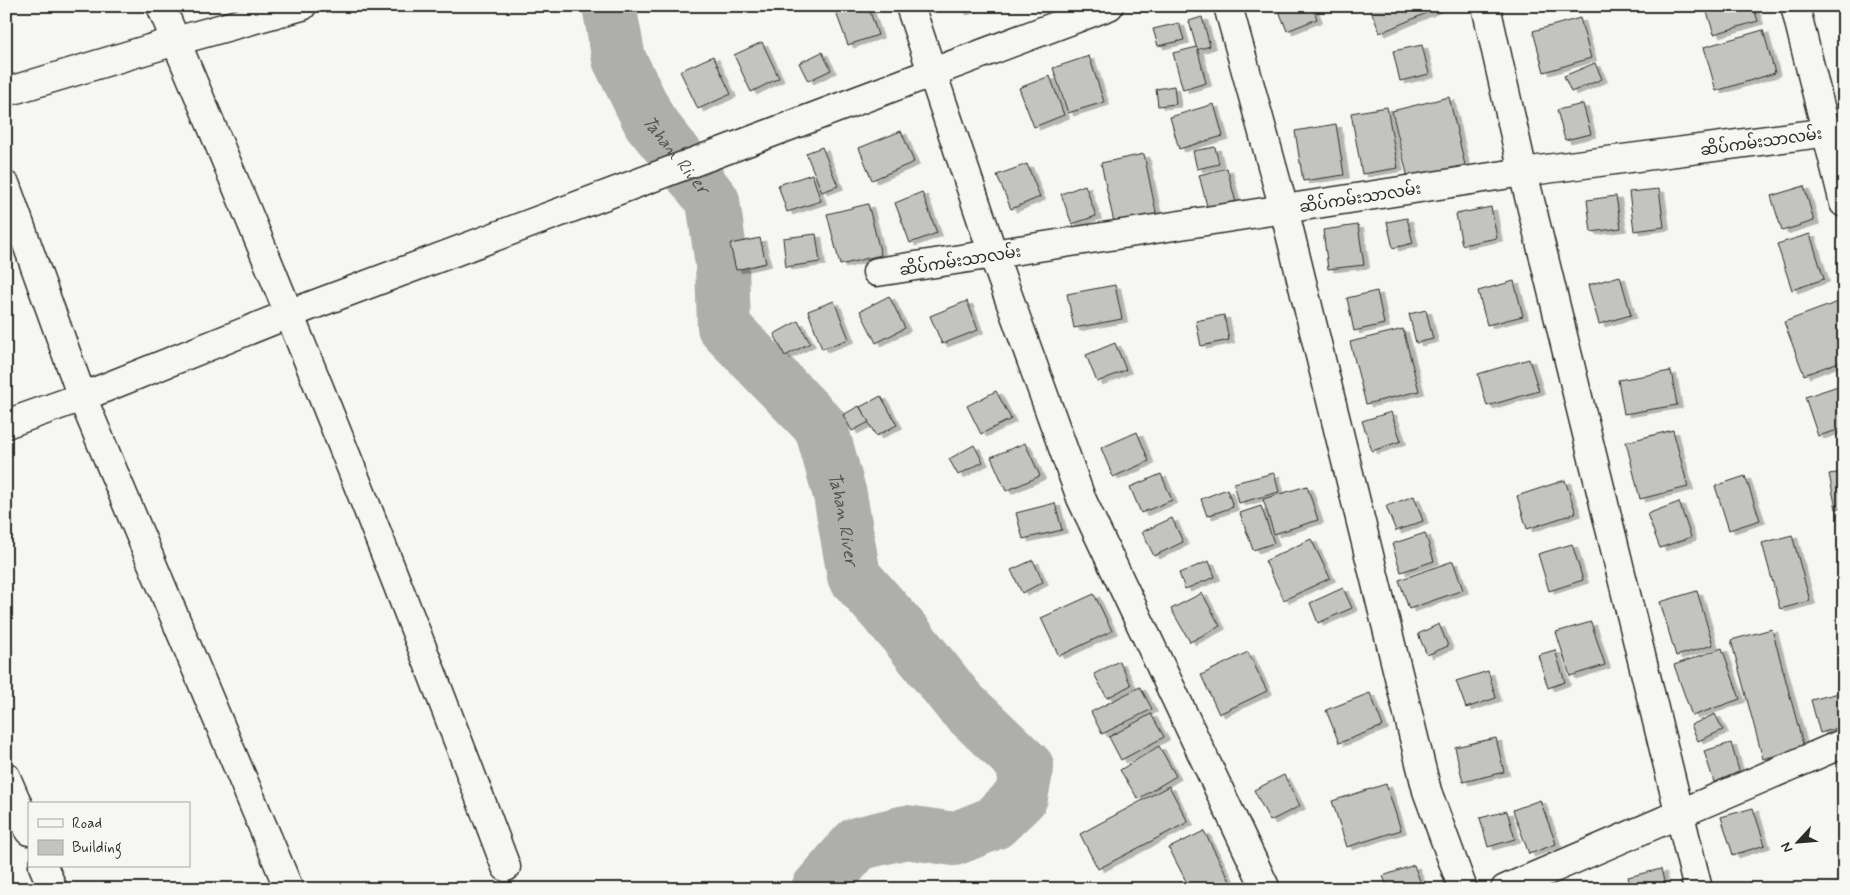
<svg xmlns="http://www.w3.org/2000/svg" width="1850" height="895" font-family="Mynerve,'Noto Sans Myanmar',sans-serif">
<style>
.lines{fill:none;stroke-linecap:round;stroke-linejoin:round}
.river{stroke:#aeaeab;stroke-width:54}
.building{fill:#c3c3c0;stroke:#2b2b2b;filter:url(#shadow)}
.street-casing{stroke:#2b2b2b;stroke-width:31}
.street{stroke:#f6f6f2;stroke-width:28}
.labels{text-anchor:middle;stroke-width:4;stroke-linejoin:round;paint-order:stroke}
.street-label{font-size:16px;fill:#2b2b2b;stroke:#f6f6f2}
.water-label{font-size:18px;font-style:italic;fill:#525251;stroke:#f6f6f2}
</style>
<defs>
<filter id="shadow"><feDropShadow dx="5.5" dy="3" stdDeviation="0" flood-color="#0004"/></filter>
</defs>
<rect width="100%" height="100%" fill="#f6f6f2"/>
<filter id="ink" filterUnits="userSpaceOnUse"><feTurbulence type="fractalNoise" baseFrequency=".02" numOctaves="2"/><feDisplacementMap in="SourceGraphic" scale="10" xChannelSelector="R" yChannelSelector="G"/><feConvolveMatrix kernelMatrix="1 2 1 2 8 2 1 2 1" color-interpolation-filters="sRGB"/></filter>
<g filter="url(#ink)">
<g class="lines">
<path class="river" id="s1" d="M 609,6 L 619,59 L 650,122 L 713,201 L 722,265 L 724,327 L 821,427 L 840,495 L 854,576 L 906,635 L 960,703 L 1027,767 L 1021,797 L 994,823 L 954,839 L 906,832 L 857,844 L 818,889"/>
</g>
<g class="building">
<polygon points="868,6 878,35 848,45 834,7"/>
<polygon points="959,6 980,6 961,12"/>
<polygon points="1277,6 1312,6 1317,19 1287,31"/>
<polygon points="1369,6 1443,6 1380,33"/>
<polygon points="1705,6 1753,6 1758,21 1714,34"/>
<polygon points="1202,17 1210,46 1197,50 1189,21"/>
<polygon points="1580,18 1591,58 1544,72 1533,31"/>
<polygon points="1179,23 1184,40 1158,46 1153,29"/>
<polygon points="1763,30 1775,73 1716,91 1704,47"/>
<polygon points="762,42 779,78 751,92 734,55"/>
<polygon points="1422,45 1429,74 1400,81 1393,51"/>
<polygon points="1197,47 1206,83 1183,90 1173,53"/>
<polygon points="822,52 831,70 808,81 799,63"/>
<polygon points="713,56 731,94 698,109 680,71"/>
<polygon points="1089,56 1104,102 1068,113 1053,68"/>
<polygon points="1595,63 1602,79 1571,92 1564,76"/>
<polygon points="1050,76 1064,115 1034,127 1019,88"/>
<polygon points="1174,86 1176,104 1158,106 1156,89"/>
<polygon points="1449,97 1465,165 1408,178 1392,111"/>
<polygon points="1214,104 1223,136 1179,149 1170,117"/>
<polygon points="1583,104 1591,134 1565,140 1557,110"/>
<polygon points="1387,107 1398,168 1362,174 1351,113"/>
<polygon points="1336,124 1344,175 1303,181 1295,131"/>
<polygon points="901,131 914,162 872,180 859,148"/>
<polygon points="822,147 838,186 822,192 806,153"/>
<polygon points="1215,147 1219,164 1197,169 1193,151"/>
<polygon points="1144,154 1157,217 1115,227 1101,163"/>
<polygon points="1027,164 1040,197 1011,209 997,175"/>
<polygon points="1227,168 1236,203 1208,210 1199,175"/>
<polygon points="812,174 821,201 787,212 778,185"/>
<polygon points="1085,185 1096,216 1072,224 1061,194"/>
<polygon points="1804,186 1814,221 1782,231 1771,196"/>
<polygon points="1659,189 1664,227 1634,231 1629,192"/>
<polygon points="922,192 937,233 910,243 895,203"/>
<polygon points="1616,196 1621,228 1591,232 1587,200"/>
<polygon points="868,204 881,255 840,265 827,214"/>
<polygon points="1491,207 1497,238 1462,245 1456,214"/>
<polygon points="1407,218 1413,243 1393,248 1387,222"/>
<polygon points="1358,225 1364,265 1328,269 1323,230"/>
<polygon points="816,234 820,262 786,267 783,238"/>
<polygon points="1810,234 1824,279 1792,290 1777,244"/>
<polygon points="760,238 766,263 736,270 730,244"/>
<polygon points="1620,276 1631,315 1599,324 1588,285"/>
<polygon points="1514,281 1523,316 1487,325 1478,291"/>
<polygon points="1115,285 1122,319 1074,328 1067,294"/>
<polygon points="1377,291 1384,324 1354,331 1347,298"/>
<polygon points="889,296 905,328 876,343 860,311"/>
<polygon points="834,301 849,339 822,349 808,311"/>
<polygon points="967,301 978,330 942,344 930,316"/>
<polygon points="1838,302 1844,317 1844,360 1804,375 1784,322"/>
<polygon points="1426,310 1433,339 1416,343 1409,314"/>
<polygon points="1224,315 1229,340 1201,346 1196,321"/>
<polygon points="798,321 810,343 785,356 774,334"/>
<polygon points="1403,329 1419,391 1366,404 1350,342"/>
<polygon points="1115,343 1126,370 1097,382 1086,355"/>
<polygon points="1529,359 1539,391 1487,406 1478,374"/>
<polygon points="1671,371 1677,405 1624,414 1618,380"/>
<polygon points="1841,385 1844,392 1844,428 1818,436 1805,397"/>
<polygon points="996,391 1011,419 981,434 967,406"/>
<polygon points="881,396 897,425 876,436 860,407"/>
<polygon points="859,406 869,422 852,431 843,415"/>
<polygon points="1391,412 1401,441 1372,451 1362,421"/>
<polygon points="1673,430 1688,487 1640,499 1626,442"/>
<polygon points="1137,432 1149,461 1113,477 1101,448"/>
<polygon points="1025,443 1040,476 1006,491 991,457"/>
<polygon points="974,445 983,462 958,475 949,459"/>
<polygon points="1844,472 1844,508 1836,509 1829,474"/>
<polygon points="1274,473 1279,492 1239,503 1234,483"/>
<polygon points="1161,474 1172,500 1141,513 1130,487"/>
<polygon points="1745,476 1760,520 1729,530 1715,486"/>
<polygon points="1565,480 1576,513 1527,529 1517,496"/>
<polygon points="1307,486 1318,520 1274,534 1263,499"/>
<polygon points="1227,489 1233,507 1207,516 1201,499"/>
<polygon points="1414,496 1423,521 1396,531 1386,506"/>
<polygon points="1679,502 1691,537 1660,548 1647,514"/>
<polygon points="1055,503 1062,530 1023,539 1016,513"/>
<polygon points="1261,506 1274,543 1253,550 1240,513"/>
<polygon points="1172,518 1183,542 1154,556 1142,532"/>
<polygon points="1425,533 1434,561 1401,572 1392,544"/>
<polygon points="1792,535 1810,601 1780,609 1762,543"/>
<polygon points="1311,539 1330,578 1284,600 1265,561"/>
<polygon points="1572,544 1583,580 1549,591 1538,554"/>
<polygon points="1033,560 1043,582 1022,593 1011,570"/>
<polygon points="1209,561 1215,577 1185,589 1179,573"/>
<polygon points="1453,561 1463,590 1409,609 1399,580"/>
<polygon points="1343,588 1352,608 1318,623 1310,603"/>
<polygon points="1697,591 1713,645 1676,656 1660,602"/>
<polygon points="1202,593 1220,626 1190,642 1171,609"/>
<polygon points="1094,594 1112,631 1059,656 1041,618"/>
<polygon points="1591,622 1605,665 1570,676 1556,632"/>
<polygon points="1439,624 1448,646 1427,655 1418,634"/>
<polygon points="1772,629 1804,748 1763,759 1731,640"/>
<polygon points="1722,648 1740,699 1692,716 1674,665"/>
<polygon points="1555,650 1565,682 1548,688 1538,655"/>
<polygon points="1248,652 1267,691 1219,714 1201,675"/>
<polygon points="1119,661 1131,685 1107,698 1094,674"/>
<polygon points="1488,671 1496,698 1466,708 1456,681"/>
<polygon points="1140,687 1152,709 1102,734 1091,712"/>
<polygon points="1370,693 1383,726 1339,743 1326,710"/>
<polygon points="1839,693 1844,711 1844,726 1820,733 1811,700"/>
<polygon points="1151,714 1164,737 1121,760 1109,737"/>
<polygon points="1715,714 1723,730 1698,741 1691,725"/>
<polygon points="1496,738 1504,772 1463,782 1455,747"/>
<polygon points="1731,743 1740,774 1714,782 1704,751"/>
<polygon points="1159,746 1176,776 1138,799 1120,770"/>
<polygon points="1284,775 1300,806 1270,821 1254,790"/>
<polygon points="1386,784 1401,830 1347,847 1332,801"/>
<polygon points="1169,786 1188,822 1098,869 1080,834"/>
<polygon points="1540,800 1556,844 1529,854 1513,810"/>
<polygon points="1753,808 1765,845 1733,855 1721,817"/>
<polygon points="1507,811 1515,839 1488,847 1480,818"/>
<polygon points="1204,831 1234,889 1190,889 1169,848"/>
<polygon points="1414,865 1423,889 1388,889 1383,876"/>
<polygon points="1661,869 1666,889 1631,889 1628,877"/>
</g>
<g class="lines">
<g class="street-casing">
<g id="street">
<path d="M 161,6 C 282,291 397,577 506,867"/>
<polyline points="910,6 993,254 1081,498 1266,889"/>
<polyline points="1228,6 1284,209 1427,791 1463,889"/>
<polyline points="1486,6 1523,172 1698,889"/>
<polyline points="1795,6 1844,203"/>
<polyline points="6,92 176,41 302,6"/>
<polyline points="6,186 82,397 289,889"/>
<polyline points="877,272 1523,172 1844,130"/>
<polyline points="6,424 82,397 289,314 1109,6"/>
<polyline points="6,777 29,831"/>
<polyline points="43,866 53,889"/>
<polyline points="1505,889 1844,743"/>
</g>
</g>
<use href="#street" class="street"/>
</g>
</g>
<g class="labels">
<g class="street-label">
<text transform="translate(1761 141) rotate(-8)" y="6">ဆိပ်ကမ်းသာလမ်း</text>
<text transform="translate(1360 197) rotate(-9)" y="6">ဆိပ်ကမ်းသာလမ်း</text>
<text transform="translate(960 260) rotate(-9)" y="6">ဆိပ်ကမ်းသာလမ်း</text>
</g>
<g class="water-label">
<text dy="6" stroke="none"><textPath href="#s1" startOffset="166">Tahan River</textPath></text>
<text dy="6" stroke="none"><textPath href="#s1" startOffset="586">Tahan River</textPath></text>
</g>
</g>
<rect width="1850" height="895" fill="none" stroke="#f6f6f2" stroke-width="25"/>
<rect x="12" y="12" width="1825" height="870" fill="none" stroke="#2b2b2b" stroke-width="2" filter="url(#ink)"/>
<rect x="28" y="802" width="162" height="65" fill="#f6f6f2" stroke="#a5a5a2"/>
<rect x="38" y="819" width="25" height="8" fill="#f6f6f2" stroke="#a5a5a2"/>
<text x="72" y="828" font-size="15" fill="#2b2b2b">Road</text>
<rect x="38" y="840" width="25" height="15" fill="#c3c3c0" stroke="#a5a5a2"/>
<text x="72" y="852" font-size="15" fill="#2b2b2b">Building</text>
<g transform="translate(1798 842) rotate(244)" stroke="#f6f6f2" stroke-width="4" paint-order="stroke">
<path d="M0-4L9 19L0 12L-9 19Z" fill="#2b2b2b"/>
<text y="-8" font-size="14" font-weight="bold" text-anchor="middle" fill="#2b2b2b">N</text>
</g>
</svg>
